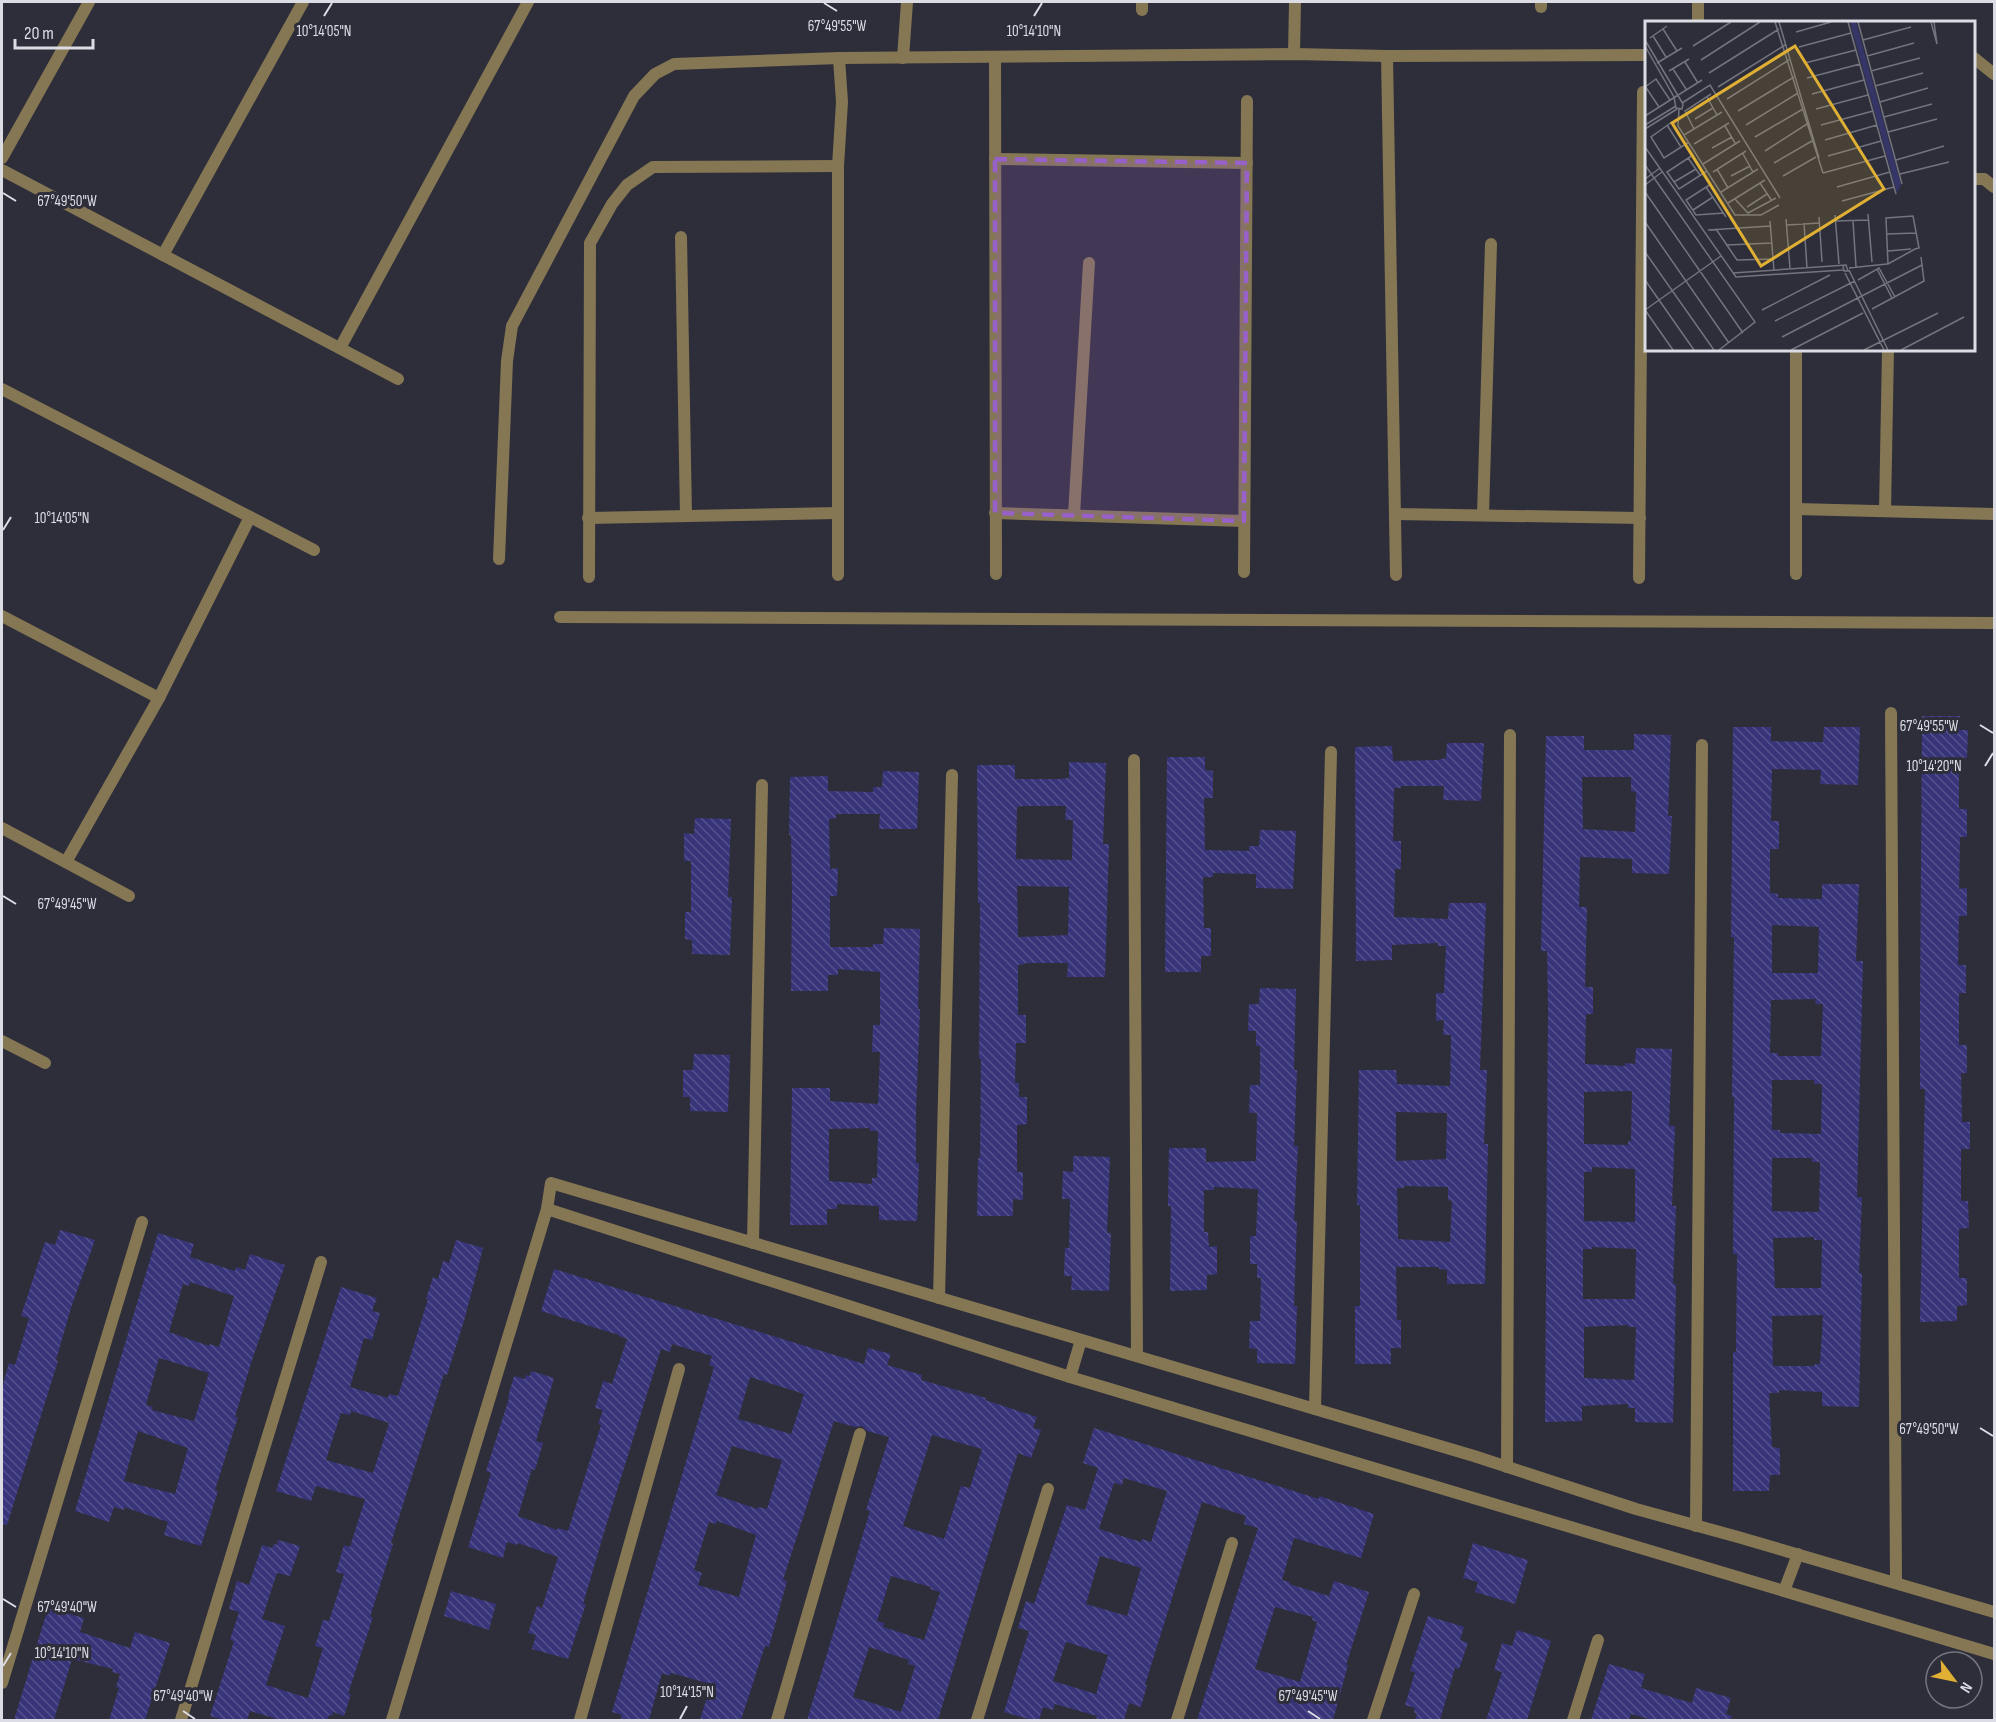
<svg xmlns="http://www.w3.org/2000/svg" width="1996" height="1722" font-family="'Sofia Sans Condensed',sans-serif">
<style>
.building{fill:url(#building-back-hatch);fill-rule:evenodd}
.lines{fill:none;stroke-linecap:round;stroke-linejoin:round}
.minor{stroke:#857654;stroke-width:12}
.marked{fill:#9861ca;fill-opacity:0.2;stroke:#9861ca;stroke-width:4.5;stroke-dasharray:12 8;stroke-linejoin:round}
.ticks{fill:none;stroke:#dcdde4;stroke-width:2}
.inset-road{fill:none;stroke:#73747d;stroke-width:1.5}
.view{fill:#dfb034;fill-opacity:0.15;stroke:#dfb034;stroke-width:3}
.inset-edge{fill:none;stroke:#dcdde4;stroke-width:3}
.ticks-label{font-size:15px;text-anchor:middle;fill:#dcdde4;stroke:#2d2e39;stroke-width:6;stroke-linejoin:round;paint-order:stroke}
</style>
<defs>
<pattern id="building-back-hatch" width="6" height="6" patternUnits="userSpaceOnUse" patternTransform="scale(1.5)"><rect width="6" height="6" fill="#38347a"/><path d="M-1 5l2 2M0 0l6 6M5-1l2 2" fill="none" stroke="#54518d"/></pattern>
</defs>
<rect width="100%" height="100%" fill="#2d2e39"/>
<g class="building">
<polygon points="1922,716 1960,716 1960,730 1968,730 1967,758 1959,758 1959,809 1967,809 1967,837 1960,837 1959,889 1967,888 1967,916 1959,916 1958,965 1966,965 1966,993 1959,993 1959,1045 1967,1045 1967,1073 1961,1073 1962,1122 1970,1122 1970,1149 1961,1149 1961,1201 1968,1201 1969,1228 1959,1229 1959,1278 1967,1278 1967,1305 1957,1306 1957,1321 1920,1322 1925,1089 1920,1089 1920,1009"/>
<path d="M 1733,727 L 1771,727 L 1771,741 L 1823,742 L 1824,727 L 1860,727 L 1858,785 L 1820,784 L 1821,770 L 1772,769 L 1771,821 L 1779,821 L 1779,849 L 1770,849 L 1770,893 L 1778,894 L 1778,898 L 1822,899 L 1822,884 L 1859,884 L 1856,961 L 1863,961 L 1857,1197 L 1862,1197 L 1859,1273 L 1862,1273 L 1859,1407 L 1822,1406 L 1822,1392 L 1779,1390 L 1779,1393 L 1769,1393 L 1772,1447 L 1780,1448 L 1780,1475 L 1770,1475 L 1769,1491 L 1733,1491 L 1733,1352 L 1736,1352 L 1737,1254 L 1733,1254 L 1734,1097 L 1732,1097 L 1734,937 L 1731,937 ZM 1772,925 L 1819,927 L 1818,973 L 1772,973 ZM 1816,999 L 1815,1004 L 1823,1004 L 1821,1056 L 1778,1056 L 1778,1053 L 1770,1053 L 1771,1000 ZM 1772,1080 L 1814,1080 L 1814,1084 L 1822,1084 L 1821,1134 L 1780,1133 L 1780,1130 L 1772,1130 ZM 1772,1158 L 1812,1158 L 1812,1162 L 1820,1162 L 1819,1212 L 1772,1211 ZM 1814,1237 L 1814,1240 L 1822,1240 L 1821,1288 L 1775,1288 L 1773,1238 ZM 1823,1315 L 1820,1364 L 1815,1364 L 1814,1366 L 1773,1366 L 1772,1316 Z"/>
<path d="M 1634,734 L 1671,735 L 1668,816 L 1672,816 L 1669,874 L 1632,873 L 1632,859 L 1580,857 L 1579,907 L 1587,907 L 1585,987 L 1593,987 L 1593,1014 L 1586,1014 L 1585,1064 L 1625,1066 L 1625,1063 L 1635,1064 L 1636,1048 L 1672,1049 L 1669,1126 L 1675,1126 L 1672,1206 L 1676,1206 L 1673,1284 L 1676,1284 L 1673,1423 L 1635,1422 L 1635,1408 L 1628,1408 L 1628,1404 L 1582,1406 L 1582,1421 L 1545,1422 L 1548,1008 L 1547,951 L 1541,951 L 1546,736 L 1584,736 L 1584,750 L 1634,750 ZM 1582,777 L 1631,777 L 1631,791 L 1636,792 L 1635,832 L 1583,829 ZM 1632,1091 L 1631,1141 L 1628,1141 L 1628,1145 L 1584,1144 L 1584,1092 ZM 1592,1167 L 1635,1169 L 1635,1222 L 1584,1221 L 1584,1172 L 1592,1172 ZM 1592,1247 L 1636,1249 L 1635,1299 L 1583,1299 L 1583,1249 L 1592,1249 ZM 1628,1325 L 1628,1327 L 1636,1327 L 1634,1380 L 1584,1378 L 1584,1327 Z"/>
<path d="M 1447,743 L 1484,743 L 1481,801 L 1443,800 L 1444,786 L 1401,786 L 1401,788 L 1394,788 L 1393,841 L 1401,841 L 1401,869 L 1395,869 L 1394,917 L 1448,919 L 1449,903 L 1486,903 L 1480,1070 L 1487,1070 L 1484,1144 L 1488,1144 L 1485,1284 L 1447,1284 L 1447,1270 L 1439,1269 L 1439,1267 L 1396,1267 L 1397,1320 L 1401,1320 L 1401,1348 L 1391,1348 L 1391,1364 L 1355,1364 L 1355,1306 L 1360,1306 L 1360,1205 L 1357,1205 L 1359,1070 L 1396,1070 L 1397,1084 L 1450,1086 L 1451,1035 L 1443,1035 L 1444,1020 L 1436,1021 L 1436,993 L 1444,993 L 1446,946 L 1438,946 L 1438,943 L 1392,945 L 1392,960 L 1356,961 L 1355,747 L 1392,746 L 1393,761 L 1437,760 L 1446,758 ZM 1396,1112 L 1447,1113 L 1446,1159 L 1396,1161 ZM 1404,1186 L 1448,1187 L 1448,1200 L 1452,1201 L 1450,1242 L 1398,1239 L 1397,1188 L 1404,1188 Z"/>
<polygon points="1167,757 1205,757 1205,770 1213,771 1213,798 1204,798 1205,850 1249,851 1249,846 1259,846 1260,830 1296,831 1293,889 1256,888 1256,874 1213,873 1213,877 1203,877 1204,928 1211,928 1211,956 1201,956 1201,972 1165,972"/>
<path d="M 1069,762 L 1106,763 L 1103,844 L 1109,844 L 1105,977 L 1067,977 L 1068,963 L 1025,963 L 1025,964 L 1018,965 L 1018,1015 L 1026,1015 L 1026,1043 L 1016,1043 L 1015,1083 L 1019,1083 L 1019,1097 L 1027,1097 L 1027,1124 L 1017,1125 L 1017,1172 L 1023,1172 L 1023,1200 L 1013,1199 L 1013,1216 L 977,1216 L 978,1158 L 980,1158 L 981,1059 L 979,1059 L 980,903 L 978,903 L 977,765 L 1015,765 L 1015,779 L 1058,779 L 1069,778 ZM 1023,806 L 1066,806 L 1065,820 L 1073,820 L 1072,860 L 1016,859 L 1017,807 ZM 1017,886 L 1069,887 L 1068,935 L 1018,937 Z"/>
<path d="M 883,771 L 919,772 L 917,829 L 879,829 L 880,814 L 836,814 L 836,818 L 829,819 L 830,869 L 838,868 L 837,896 L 830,896 L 830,947 L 873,947 L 873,944 L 883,944 L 884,928 L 920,929 L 918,1009 L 920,1009 L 916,1111 L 916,1163 L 919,1163 L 917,1221 L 879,1220 L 879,1206 L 837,1204 L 837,1209 L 827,1209 L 827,1225 L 790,1225 L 792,1088 L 830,1088 L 830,1101 L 878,1104 L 880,1052 L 872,1052 L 873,1025 L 880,1025 L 880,972 L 838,969 L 838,975 L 828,975 L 828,991 L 791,991 L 792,890 L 791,835 L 789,835 L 790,777 L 828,776 L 828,791 L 873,792 L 873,787 L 882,787 ZM 870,1128 L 870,1131 L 878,1131 L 877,1178 L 872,1178 L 872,1184 L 829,1181 L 829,1129 Z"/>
<polygon points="695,818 731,819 728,897 732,897 730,955 692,954 692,940 685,939 685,912 691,912 691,861 684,861 684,833 694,834"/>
<polygon points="1260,988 1296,989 1294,1070 1297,1070 1294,1146 1298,1146 1294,1221 1297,1221 1294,1306 1297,1306 1295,1364 1257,1363 1257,1349 1249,1348 1250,1321 1260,1321 1261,1278 1257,1278 1257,1264 1250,1264 1250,1236 1256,1236 1258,1189 1214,1187 1214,1190 1204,1190 1204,1232 1208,1232 1209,1247 1217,1246 1217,1274 1207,1275 1207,1290 1170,1291 1171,1206 1168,1206 1169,1148 1206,1148 1206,1162 1256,1161 1257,1113 1249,1113 1250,1085 1260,1085 1260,1046 1256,1046 1256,1031 1248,1031 1249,1004 1259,1004"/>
<polygon points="694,1054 730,1055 728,1112 690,1111 690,1097 683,1097 683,1070 693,1070"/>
<polygon points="1073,1156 1110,1157 1107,1233 1111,1233 1109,1291 1071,1290 1072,1276 1064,1276 1065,1248 1069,1248 1070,1199 1062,1199 1063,1171 1073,1172"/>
<polygon points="60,1230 95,1240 71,1308 56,1360 58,1361 7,1525 2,1524 2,1388 9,1363 15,1365 29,1318 21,1316 45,1242 55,1245"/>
<path d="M 158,1233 L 194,1244 L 190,1257 L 235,1271 L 236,1267 L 245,1270 L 250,1254 L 285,1265 L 251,1363 L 235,1417 L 238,1417 L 215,1490 L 218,1491 L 201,1546 L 164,1535 L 168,1522 L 124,1507 L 124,1510 L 114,1507 L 109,1522 L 75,1511 ZM 190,1282 L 234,1296 L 219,1347 L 210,1344 L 209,1346 L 169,1332 L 183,1284 L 189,1286 ZM 159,1358 L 209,1373 L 194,1421 L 152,1410 L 153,1407 L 146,1405 ZM 138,1431 L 188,1448 L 175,1494 L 124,1481 Z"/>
<path d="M 456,1240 L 483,1248 L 464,1321 L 447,1375 L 444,1374 L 391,1543 L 393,1544 L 370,1617 L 373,1617 L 348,1694 L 351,1694 L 344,1716 L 333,1712 L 332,1716 L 329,1715 L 327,1720 L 280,1720 L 250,1711 L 247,1720 L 225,1720 L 210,1716 L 234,1641 L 230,1640 L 239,1612 L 229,1609 L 237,1581 L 249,1585 L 262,1545 L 272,1548 L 274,1544 L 277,1545 L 278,1540 L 300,1546 L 290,1576 L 277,1573 L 262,1619 L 285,1626 L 266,1685 L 308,1698 L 323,1648 L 315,1646 L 323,1620 L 329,1621 L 344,1574 L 336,1572 L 344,1545 L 350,1547 L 365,1499 L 316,1486 L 311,1501 L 276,1491 L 341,1287 L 377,1298 L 372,1311 L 380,1313 L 372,1340 L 364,1338 L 350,1387 L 388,1398 L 389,1394 L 398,1396 L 428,1299 L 426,1299 L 433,1277 L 438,1279 L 443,1261 L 449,1263 ZM 351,1411 L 389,1423 L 373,1473 L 326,1460 L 341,1413 L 350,1415 Z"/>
<path d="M 554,1269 L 864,1364 L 868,1348 L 891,1354 L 887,1365 L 922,1375 L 921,1380 L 986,1398 L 985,1400 L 1037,1417 L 1033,1428 L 1041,1430 L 1031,1458 L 1018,1453 L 938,1720 L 807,1720 L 870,1511 L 866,1510 L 889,1437 L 867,1431 L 862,1426 L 855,1427 L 834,1421 L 783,1580 L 787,1581 L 769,1647 L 765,1646 L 741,1720 L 700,1720 L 711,1684 L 671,1673 L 670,1676 L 662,1673 L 649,1720 L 620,1720 L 622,1715 L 612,1712 L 714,1367 L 709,1365 L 712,1356 L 672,1344 L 670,1352 L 661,1349 L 606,1526 L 583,1604 L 586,1604 L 568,1659 L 532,1649 L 536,1635 L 528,1633 L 537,1606 L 542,1608 L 558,1557 L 518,1543 L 517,1545 L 507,1542 L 503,1558 L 468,1547 L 491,1473 L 486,1471 L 509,1398 L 508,1397 L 514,1376 L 525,1379 L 526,1375 L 530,1376 L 531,1371 L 554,1378 L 536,1441 L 543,1443 L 535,1470 L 532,1469 L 518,1516 L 557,1530 L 558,1528 L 568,1531 L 601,1425 L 598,1424 L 603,1410 L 595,1408 L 603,1381 L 612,1384 L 627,1339 L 619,1336 L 619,1335 L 541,1311 ZM 750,1377 L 804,1394 L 791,1434 L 738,1419 ZM 932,1435 L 982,1449 L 970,1488 L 961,1486 L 944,1539 L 903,1526 ZM 732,1446 L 782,1460 L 767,1509 L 758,1507 L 757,1509 L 716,1495 ZM 717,1521 L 756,1535 L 739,1597 L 698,1585 L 702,1573 L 694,1570 L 709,1522 L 716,1524 ZM 891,1576 L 931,1587 L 930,1589 L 940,1592 L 924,1640 L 883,1627 L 884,1623 L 877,1621 ZM 869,1647 L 909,1660 L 908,1664 L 915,1666 L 901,1712 L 853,1697 Z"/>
<path d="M 1094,1428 L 1319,1499 L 1319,1496 L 1374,1514 L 1361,1558 L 1294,1538 L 1282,1580 L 1290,1582 L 1289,1584 L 1329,1596 L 1334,1581 L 1369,1592 L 1346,1665 L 1348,1665 L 1333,1720 L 1197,1720 L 1258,1528 L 1244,1524 L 1246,1516 L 1202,1502 L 1145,1685 L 1147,1685 L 1141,1707 L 1129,1703 L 1124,1720 L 1096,1720 L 1097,1716 L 1055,1704 L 1053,1710 L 1043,1707 L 1039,1720 L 1032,1720 L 1004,1712 L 1029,1631 L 1018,1628 L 1026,1601 L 1034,1604 L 1067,1505 L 1085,1510 L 1098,1468 L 1083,1463 ZM 1124,1478 L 1167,1491 L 1151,1542 L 1142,1539 L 1141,1542 L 1099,1529 L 1114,1483 L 1122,1485 ZM 1100,1556 L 1141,1568 L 1127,1616 L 1086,1604 ZM 1275,1607 L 1313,1617 L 1312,1620 L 1317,1622 L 1300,1682 L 1255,1669 ZM 1066,1642 L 1108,1655 L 1096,1694 L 1053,1681 Z"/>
<polygon points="1473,1543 1528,1560 1515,1604 1475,1592 1478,1582 1463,1578"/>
<polygon points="451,1591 496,1604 489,1630 444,1616"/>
<polygon points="48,1608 84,1618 80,1632 130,1648 135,1632 170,1643 145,1720 109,1720 119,1688 116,1687 120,1674 112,1672 113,1669 72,1659 54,1720 14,1720"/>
<polygon points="1428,1616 1464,1627 1460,1640 1468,1643 1459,1669 1455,1668 1440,1720 1415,1720 1417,1714 1414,1712 1415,1708 1405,1705 1415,1672 1410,1671"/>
<polygon points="1517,1630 1551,1641 1527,1720 1486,1720 1502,1672 1494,1670 1502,1643 1512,1646"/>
<polygon points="1609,1664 1645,1674 1641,1688 1692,1703 1696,1688 1731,1698 1726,1714 1732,1716 1731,1720 1652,1720 1631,1714 1629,1720 1591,1720"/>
</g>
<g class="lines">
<g class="minor">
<polyline points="1142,2 1142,10"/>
<polyline points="1541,2 1541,7"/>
<polyline points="1698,22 1698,2"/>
<polyline points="1294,54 1295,2"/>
<polyline points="1387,56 1396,575"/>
<polyline points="995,57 996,574"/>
<polyline points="903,58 907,2"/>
<polyline points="1974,58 1994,74"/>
<polyline points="2,158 89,2"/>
<polyline points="995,159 1247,163"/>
<polyline points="2,170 398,379"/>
<polyline points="1974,179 1984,179 1994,187"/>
<polyline points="681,237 686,516"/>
<polyline points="163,255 303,2"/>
<polyline points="340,348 528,2"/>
<polyline points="1796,350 1796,574"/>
<polyline points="2,389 314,550"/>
<polyline points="1796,509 1994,514"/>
<polyline points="1885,511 1888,350"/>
<polyline points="995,513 1244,521"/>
<polyline points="1395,514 1640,518"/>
<polyline points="1074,515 1089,263"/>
<polyline points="1483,515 1491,244"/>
<polyline points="588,518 838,513"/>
<polyline points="499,559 507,361 512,326 634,96 655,74 674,64 839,58 1294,54 1387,56 1646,55"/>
<polyline points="1244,572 1247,101"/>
<polyline points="838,575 838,166 842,102 839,58"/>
<polyline points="589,577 590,243 612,204 627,185 653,167 838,166"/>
<polyline points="1639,578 1643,92"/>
<polyline points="2,616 159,698"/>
<polyline points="560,617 1994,623"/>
<polyline points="1891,713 1896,1583"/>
<polyline points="1134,760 1137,1356"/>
<polyline points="2,828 129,896"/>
<polyline points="66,862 159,698 250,517"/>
<polyline points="2,1041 45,1063"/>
<polyline points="547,1209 1070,1377 1994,1654"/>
<polyline points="753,1243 762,785"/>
<polyline points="939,1298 952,775"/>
<polyline points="1070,1377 1081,1340"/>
<polyline points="1315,1409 1331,752"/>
<polyline points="1507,1467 1510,735"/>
<polyline points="1696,1526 1702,745"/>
<polyline points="1784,1591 1798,1554"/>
<polyline points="2,1683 142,1222"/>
<polyline points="181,1720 321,1262"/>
<polyline points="392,1720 547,1209 551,1183 1474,1456 1636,1509 1738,1537 1994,1612"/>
<polyline points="580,1720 679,1369"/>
<polyline points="777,1720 860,1434"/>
<polyline points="977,1720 1048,1489"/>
<polyline points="1177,1720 1232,1543"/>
<polyline points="1373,1720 1414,1594"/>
<polyline points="1573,1720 1598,1640"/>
</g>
</g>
<path class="marked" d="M 995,159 L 1247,163 L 1244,521 L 995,513 Z"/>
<path class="ticks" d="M 824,3 L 837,11M 324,16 L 332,3M 1034,16 L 1042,3M 3,193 L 16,201M 3,530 L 11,517M 1980,725 L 1993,733M 1985,766 L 1993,753M 3,896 L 16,904M 1980,1428 L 1993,1436M 3,1599 L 16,1607M 3,1666 L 11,1653M 183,1711 L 195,1719M 1308,1711 L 1320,1719M 680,1719 L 687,1706"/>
<g transform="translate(1645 21)">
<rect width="330" height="330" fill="#2d2e39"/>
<path d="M 205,1 L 211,1 L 256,164 L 252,172 Z" fill="#363568"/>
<path class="inset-road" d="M 130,1 L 178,152M 134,1 L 174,137M 203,1 L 251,173M 213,1 L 257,163M 286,1 L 292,23 L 289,1M 18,8 L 32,30M 151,11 L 186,1M 8,15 L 21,36M 5,17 L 22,5M 0,19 L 38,83 L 37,88 L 31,87 L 29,76 L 0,25M 218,19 L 266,6M 48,25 L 86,1M 154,26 L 206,12M 222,35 L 269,22M 56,39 L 115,1M 40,41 L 53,62M 12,42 L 37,27M 160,42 L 211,29M 28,48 L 41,68M 24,50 L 44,38M 226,50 L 275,37M 64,52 L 134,8M 162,57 L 215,43M 0,65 L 14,86M 230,65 L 278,52M 0,66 L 11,58 L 25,79M 73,66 L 140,24M 167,73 L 219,59M 62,76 L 72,94M 82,78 L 144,39M 235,81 L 283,67M 37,82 L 65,64 L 135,177M 34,88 L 33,105 L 90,194 L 116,194 L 134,184M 171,88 L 223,74M 93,90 L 149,56M 0,95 L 57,59M 239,96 L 287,83M 50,98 L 68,87M 27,101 L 6,116 L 19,137 L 44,121M 0,104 L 31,85M 22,104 L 36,126M 101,104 L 153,72M 176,104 L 228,90M 80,105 L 90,122M 0,108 L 32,88M 49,108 L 40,90 L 66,73M 243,111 L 292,98M 39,114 L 77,91M 110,116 L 158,88M 180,119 L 232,104M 49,123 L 84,102M 0,126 L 91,256 L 198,249M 67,127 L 87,116M 120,130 L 162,103M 98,133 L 108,151M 48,134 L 22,151 L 34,168 L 62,150M 183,135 L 236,120M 43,137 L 55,154M 251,139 L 299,125M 129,142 L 167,120M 58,143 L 95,120M 0,144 L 110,301 L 74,329M 72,148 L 83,167M 68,151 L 101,130M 178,152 L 240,135M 255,153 L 304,141M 86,155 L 105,145M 138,155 L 171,136M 0,158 L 15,147M 29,161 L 51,148M 115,162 L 127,180M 66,163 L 41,179 L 51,194 L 79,192M 0,164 L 17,151M 61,166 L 81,196M 192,166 L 245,151M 0,171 L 98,312M 76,171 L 113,148M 90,178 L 103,192 L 131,177M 197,180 L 249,166M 83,182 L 120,159M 102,186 L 122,173M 48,189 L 68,176M 223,193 L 227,241M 190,194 L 194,243M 174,196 L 177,241M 141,198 L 145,247M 125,200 L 129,250M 190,200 L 224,199M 208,200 L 211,246M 0,201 L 84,322M 159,202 L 162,247M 142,204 L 175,202M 71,208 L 92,239 L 128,238M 63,209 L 126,205M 242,213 L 271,212M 81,224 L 127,222M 243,230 L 266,228M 0,231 L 69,329M 204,247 L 242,243 L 243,243 L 270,228 L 274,227 L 268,195 L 241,197 L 243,243M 232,248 L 247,277M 204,249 L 243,329M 88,252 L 201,244 L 203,250 L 199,250 L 198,245M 200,252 L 239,329M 0,259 L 49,329M 213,259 L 234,247 L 250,276M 227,288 L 279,260 L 276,236M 0,289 L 76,235M 0,289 L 28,329M 117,289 L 185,254M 130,300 L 210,260M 137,316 L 277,244M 146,329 L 218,292M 219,329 L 293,292M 256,329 L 319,296"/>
<path class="view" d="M 150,25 L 239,168 L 116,245 L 27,102 Z"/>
<rect width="330" height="330" class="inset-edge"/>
</g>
<g class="ticks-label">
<text x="837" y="31">67°49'55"W</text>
<text x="324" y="36">10°14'05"N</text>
<text x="1034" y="36">10°14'10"N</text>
<text x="67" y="206">67°49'50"W</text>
<text x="62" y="523">10°14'05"N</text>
<text x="1929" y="731">67°49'55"W</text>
<text x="1934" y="771">10°14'20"N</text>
<text x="67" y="909">67°49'45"W</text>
<text x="1929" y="1434">67°49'50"W</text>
<text x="67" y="1612">67°49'40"W</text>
<text x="62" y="1658">10°14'10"N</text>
<text x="687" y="1697">10°14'15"N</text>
<text x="183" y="1701">67°49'40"W</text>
<text x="1308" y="1701">67°49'45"W</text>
</g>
<rect width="1996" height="1722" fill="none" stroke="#dcdde4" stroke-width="6"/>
<g transform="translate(1954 1680) rotate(122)"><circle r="28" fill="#2d2e39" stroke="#73747d" stroke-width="1.5"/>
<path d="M0-4.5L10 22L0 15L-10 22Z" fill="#dfb034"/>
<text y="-9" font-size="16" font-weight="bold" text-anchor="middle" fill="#dcdde4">N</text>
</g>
<path d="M15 39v9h78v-9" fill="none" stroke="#dcdde4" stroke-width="3"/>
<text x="24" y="39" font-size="18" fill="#dcdde4" stroke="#2d2e39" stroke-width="4.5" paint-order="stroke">20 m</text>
</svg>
